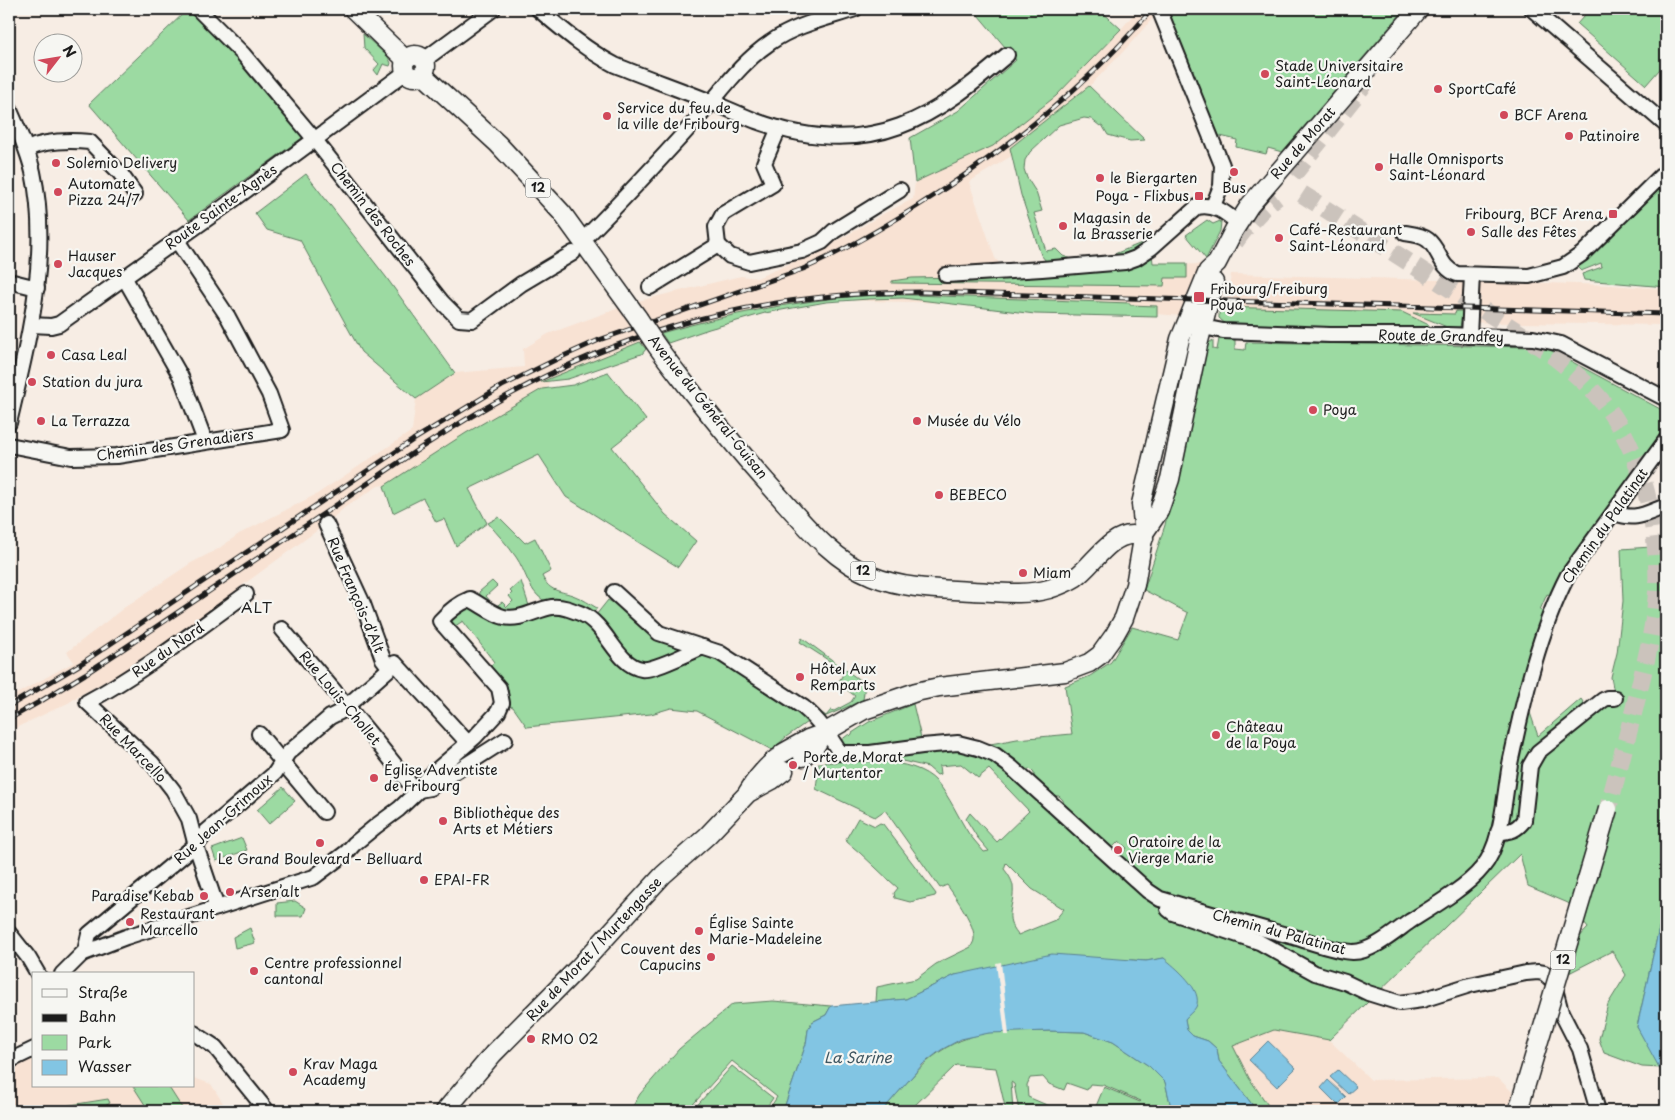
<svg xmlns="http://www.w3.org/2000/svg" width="1675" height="1120" font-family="'Playpen Sans',sans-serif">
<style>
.built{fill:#f8e2d3}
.green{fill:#9cdaa2;stroke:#5c7b5f;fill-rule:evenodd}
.water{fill:#82c5e3;stroke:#598193}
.pier{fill:#f7ede4}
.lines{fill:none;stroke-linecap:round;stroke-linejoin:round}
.major-tunnel{stroke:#cbc3bc;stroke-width:18;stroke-dasharray:18 9;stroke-linecap:butt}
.minor-casing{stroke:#1c1c1c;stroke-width:18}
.major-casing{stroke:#1c1c1c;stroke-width:21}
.minor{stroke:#f6f6f2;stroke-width:14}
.major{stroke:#f6f6f2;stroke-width:18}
.rail-casing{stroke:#1c1c1c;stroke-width:5}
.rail{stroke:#f6f6f2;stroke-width:3;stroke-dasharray:9;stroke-linecap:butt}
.major-bridge-casing{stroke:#1c1c1c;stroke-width:21;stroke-linecap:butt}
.major-bridge{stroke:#f6f6f2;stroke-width:18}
.poi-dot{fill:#d1495b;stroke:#f6f6f2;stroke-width:2}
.labels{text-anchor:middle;stroke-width:4.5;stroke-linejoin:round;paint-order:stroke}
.shield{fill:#f6f6f2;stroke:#5d5d5c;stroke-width:1}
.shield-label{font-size:12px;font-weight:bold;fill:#1c1c1c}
.poi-label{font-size:14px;fill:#1c1c1c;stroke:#f6f6f2;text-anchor:start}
.street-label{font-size:14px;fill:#1c1c1c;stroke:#f6f6f2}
.neighbourhood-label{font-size:15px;letter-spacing:1px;fill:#1c1c1c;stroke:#f6f6f2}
.water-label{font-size:15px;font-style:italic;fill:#405762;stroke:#f6f6f2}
</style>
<rect width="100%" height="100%" fill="#f7ede4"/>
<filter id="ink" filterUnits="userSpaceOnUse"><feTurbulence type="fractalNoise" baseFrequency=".02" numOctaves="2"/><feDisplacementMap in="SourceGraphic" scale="10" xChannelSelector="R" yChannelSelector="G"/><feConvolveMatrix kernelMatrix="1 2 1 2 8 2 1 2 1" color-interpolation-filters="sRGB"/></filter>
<g filter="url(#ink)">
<g class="built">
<polygon points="1138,9 1161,9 1121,54 1055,121 1026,147 969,182 995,258 1000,264 1042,269 1201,264 1182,316 1038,305 827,300 710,324 628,355 550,380 542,398 419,479 378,486 344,508 326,524 240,587 183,640 84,693 68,703 9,731 9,698 74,662 67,652 125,607 191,563 218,549 239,534 317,494 412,431 416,399 455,373 524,367 523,349 548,334 638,301 741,276 757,278 825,248 885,213 913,199 915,182 993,146 1056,96 1117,34"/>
<polygon points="1231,274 1611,285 1666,289 1666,325 1225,319"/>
<polygon points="1274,1030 1329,1040 1371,1080 1498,1078 1532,1111 1272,1111 1249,1078 1232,1046"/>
<polygon points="34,1049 34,1086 194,1086 194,1078 211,1084 228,1111 9,1111 9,1060"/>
</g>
<g class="green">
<polygon points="188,9 191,9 224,41 306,135 189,220 89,104"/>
<polygon points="973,9 1099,9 1121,29 1056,96 993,146 915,182 910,138 958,111 1016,60"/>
<polygon points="1164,9 1405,9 1282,152 1268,148 1266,154 1236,147 1237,140 1216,135"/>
<polygon points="1590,9 1666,9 1666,62 1646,85 1577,24"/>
<polygon points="363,34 388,57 391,63 390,66 383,64 378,75 374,70 379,64 364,48"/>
<polygon points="1089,86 1145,140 1130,141 1108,135 1102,125 1100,126 1091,119 1084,118 1059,125 1030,152 1025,160 1024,169 1027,178 1036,192 1042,211 1034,213 1046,251 1056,249 1063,256 1072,259 1102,259 1159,236 1127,258 1053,265 1046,261 1041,255 1021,195 1010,148"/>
<polygon points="306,174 386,277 455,373 416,399 361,352 300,240 267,230 255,213"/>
<polygon points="1666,178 1666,287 1584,280 1582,274 1602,267 1601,263 1581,271 1577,267 1578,264"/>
<polygon points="1207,220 1213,224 1220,221 1221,223 1220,231 1206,259 1186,235"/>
<polygon points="1152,254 1153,263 1187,263 1187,278 1165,278 1164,286 892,283 892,281 912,278 958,277"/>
<path d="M 869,295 L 913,295 L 1130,303 L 1130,305 L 1157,306 L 1157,317 L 1035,314 L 903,298 L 869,299 L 826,302 L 765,313 L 709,329 L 668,343 L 661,333 C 732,313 796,301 869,295 Z"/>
<polygon points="1219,307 1402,312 1429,325 1429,330 1228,326 1219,318"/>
<polygon points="1456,311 1463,311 1460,327 1447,327 1413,313 1455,314"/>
<path d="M 1219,339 L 1235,339 L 1235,349 L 1245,350 L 1246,342 L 1536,347 L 1550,350 L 1664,411 L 1666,414 L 1666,434 L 1554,597 L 1547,594 L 1540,610 L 1548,614 L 1499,846 L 1515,835 L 1534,770 L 1540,757 L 1615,698 L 1611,677 L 1617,653 L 1623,601 L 1621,549 L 1666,546 L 1666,897 L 1637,1027 L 1661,1068 L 1642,1067 L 1604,1053 L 1599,1039 L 1608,1004 L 1626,975 L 1612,951 L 1569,973 L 1553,965 L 1588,928 L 1568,903 L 1528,886 L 1520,854 L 1329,1040 L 1274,1030 L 1233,1046 L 1249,1078 L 1272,1111 L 1257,1111 L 1219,1061 L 1217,1049 L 1208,1041 L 1193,1036 L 1186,1030 L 1185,1019 L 1196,1006 L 1164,958 L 1146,961 L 1132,960 L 955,975 L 906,999 L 876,1002 L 877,987 L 916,979 L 936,964 L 971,947 C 972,944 974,942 974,939 C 976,926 955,896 947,885 L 940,888 L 885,810 L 875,817 L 816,789 L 819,763 C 852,761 913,755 937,782 C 950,797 958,817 969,834 C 974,840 979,846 984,852 L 989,851 L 977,837 L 966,819 L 970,813 L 997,842 L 1029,811 L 989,769 L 978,778 L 961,764 L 939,766 L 940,774 L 937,775 L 928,767 L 881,756 C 907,754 946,745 971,751 C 982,754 992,761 1002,766 L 1154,904 L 1163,894 L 1144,881 L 1119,857 L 1127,848 L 1119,841 L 1110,850 L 1064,807 L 1063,800 L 1059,796 L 1052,796 L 1034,779 L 1034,773 L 1030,769 L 1024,770 L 985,745 L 1017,739 L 1072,734 L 1065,686 L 1090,676 L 1111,662 L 1132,627 L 1178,640 L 1188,613 L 1144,590 L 1165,525 L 1204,351 L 1206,345 L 1213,340 L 1213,349 L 1217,350 ZM 1006,863 L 1032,889 L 1064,909 L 1055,920 L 1018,935 C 1002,915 1015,908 1013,886 C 1012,880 1008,874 1004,869 Z"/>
<polygon points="640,342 646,349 642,354 638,355 568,379 541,382"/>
<polygon points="608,372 646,420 612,447 665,514 696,541 678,567 566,497 539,455 469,489 487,523 456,546 444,519 436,522 423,498 393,513 384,486 466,433 542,389 573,385"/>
<path d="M 499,517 L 525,543 L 535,538 L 551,571 L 542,576 C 550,593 560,590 575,596 C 583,599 590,604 597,608 L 594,612 L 543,600 C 528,590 526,571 516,557 C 508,545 497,534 488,523 Z"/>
<path d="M 492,581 L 497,586 L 486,596 L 495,607 L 502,602 L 507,607 L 513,601 L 509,596 L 512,593 L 510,591 L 521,581 L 530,609 C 515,612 503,614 490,604 C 485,600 481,598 479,592 Z"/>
<polygon points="608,600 689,646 660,663 636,663 590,614 596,615"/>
<polygon points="469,607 501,619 553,610 585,619 631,669 698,653 714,654 794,705 810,720 786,737 772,750 697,711 671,708 651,714 527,727 513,707 509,706 508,689 489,668 494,662 463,621 452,628 449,624 449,618 460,608"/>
<polygon points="802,638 865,684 863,700 824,717 809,706 812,704 815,710 818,710 826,716 831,710 834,711 851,702 855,696 838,683 845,671 800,642"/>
<polygon points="1581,699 1587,708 1545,741 1520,818 1506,827 1512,771 1527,704 1538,736"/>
<path d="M 913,704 L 921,738 C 897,744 869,747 843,746 L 840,741 L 849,734 L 850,736 L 852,734 L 852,733 L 869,722 Z"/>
<polygon points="283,787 295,801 269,824 257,810"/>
<path d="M 858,818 L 875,826 L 880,823 L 883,824 L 936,894 L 935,896 L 910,902 L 895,898 L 894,893 L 898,888 C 880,873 865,856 847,842 L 846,839 Z"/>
<polygon points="242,838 247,850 216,861 212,849"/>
<polygon points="295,901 306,908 303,916 277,916 277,903"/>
<polygon points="250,928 255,943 235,948 233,937"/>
<polygon points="773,1001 831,1006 826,1015 812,1022 808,1030 806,1044 783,1111 768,1111 777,1097 732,1061 687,1111 630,1111 640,1094 679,1049 733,1004"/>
<path d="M 1049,1031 L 1084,1032 L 1113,1042 L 1149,1066 L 1165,1082 L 1172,1111 L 1148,1111 L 1149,1109 L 1146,1106 L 1141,1111 L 1137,1111 L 1137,1109 L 1136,1111 L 1094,1111 L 1104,1087 L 1140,1102 L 1141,1101 L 1103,1085 L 1090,1084 L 1087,1090 L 1067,1083 L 1064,1090 L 1049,1084 L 1043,1077 L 1030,1078 L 1027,1085 L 1028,1097 L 1049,1106 L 1047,1111 L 1019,1111 L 1014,1084 L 1011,1082 L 1013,1111 L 1006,1111 L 996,1068 L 956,1065 L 909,1111 L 882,1111 C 915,1074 935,1042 987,1033 C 1007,1030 1029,1032 1049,1031 Z"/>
<polygon points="732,1066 773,1098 764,1111 692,1111"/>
<polygon points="133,1086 168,1086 184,1111 149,1111"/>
<polygon points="108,1099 110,1103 97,1111 55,1111 58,1107"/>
</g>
<g class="water">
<polygon points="1666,897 1666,1080 1637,1027"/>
<path d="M 1052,954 L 1146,961 L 1164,958 C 1175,967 1204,990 1196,1007 C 1194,1011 1188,1015 1185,1019 L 1187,1030 L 1193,1036 L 1208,1041 L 1217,1049 L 1219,1061 L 1257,1111 L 1172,1111 L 1165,1082 L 1149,1066 L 1113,1042 L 1084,1032 L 1049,1031 L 989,1033 L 961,1039 L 941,1050 L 923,1064 L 882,1111 L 783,1111 L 806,1044 L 808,1030 L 812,1022 L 826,1015 L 831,1006 L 906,999 L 955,975 Z"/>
<polygon points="1268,1041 1296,1068 1277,1087 1249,1060"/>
<polygon points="1338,1070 1356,1087 1348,1094 1330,1077"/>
<polygon points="1328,1080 1346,1097 1338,1105 1321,1088"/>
</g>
<polygon class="pier" points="1001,962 1009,1035 1005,1035 996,963"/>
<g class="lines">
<g class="major-tunnel">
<polyline points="1293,175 1366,82"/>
<path d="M 1302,194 L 1532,341 C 1560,360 1587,381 1608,409 C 1644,457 1660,533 1657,592 C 1655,622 1648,652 1641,681 C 1631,724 1619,766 1608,809"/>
<path d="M 1235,242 C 1247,225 1260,210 1277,197"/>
<polyline points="1190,339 1200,312"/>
</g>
<g class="minor-casing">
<g id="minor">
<polyline points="198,9 243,54 311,135 442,302 459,319 472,320 521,284 573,253"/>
<path d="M 538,9 C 563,30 586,50 615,65 C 647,78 679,89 711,102 C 726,108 741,115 756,121 C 803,138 852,144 900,126 C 941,111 975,82 1007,55"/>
<polyline points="1159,9 1222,165 1221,186 1213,206"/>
<polyline points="1532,9 1666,125"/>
<polyline points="424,60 493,9"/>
<path d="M 9,108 C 18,129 28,150 33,172 C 51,256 28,341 9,423"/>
<path d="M 27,149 C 46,140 68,140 90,142 L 120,173 L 135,194"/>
<path d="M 1405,233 C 1412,234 1422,235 1428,240 C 1440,250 1440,268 1457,274 L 1529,276 L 1563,267 L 1582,254 L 1666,171"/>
<path d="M 583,240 C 622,201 660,160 697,119 C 721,92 741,62 771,42 C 795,25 828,18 855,9"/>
<polyline points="718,245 730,256 749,262 802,251 822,242 834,231 900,190"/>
<path d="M 946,275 L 1042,269 L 1125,262 L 1136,258 L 1151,248 L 1197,207 C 1214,203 1226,213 1238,223"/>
<polyline points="124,277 181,377 205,441"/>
<polyline points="9,281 37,288"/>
<polyline points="650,287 718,245 716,227 723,214 773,184 764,163 779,128"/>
<polyline points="31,325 51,326 59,324 225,206 406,72"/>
<polyline points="1203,327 1223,331 1330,335 1448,335 1533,338 1561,344 1666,399"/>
<polyline points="1469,336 1472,275"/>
<polyline points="9,445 71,457 117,456 282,430 269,394 228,317 176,239"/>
<path d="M 1614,513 C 1637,521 1644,514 1666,506"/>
<polyline points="326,524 363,604 383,659 390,668 395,663 468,743"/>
<path d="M 614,592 L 659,633 L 720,653 L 803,707 C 819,720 829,735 840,753 L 870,753 L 922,746 L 958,743 L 978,748 L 995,755 L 1011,767 L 1148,891 L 1160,899 C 1205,912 1249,925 1294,937 C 1311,942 1337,952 1353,952 C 1372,952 1395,932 1409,922 C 1431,908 1467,887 1482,868 C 1504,842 1504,792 1511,759 C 1524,699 1539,631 1568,575 L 1666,440"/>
<path d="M 282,629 C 327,683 374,736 416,792"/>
<polyline points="259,734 324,812"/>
<polyline points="419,790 430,788 505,740"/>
<path d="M 1498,832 C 1510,832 1517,830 1524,820 L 1530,766 L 1538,752 L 1603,700 L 1607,698 L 1615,698"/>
<path d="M 217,908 L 196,846 L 189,819 L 173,790 L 152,763 L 87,702 C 143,672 195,631 246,594"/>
<polyline points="1168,909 1173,913 1259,942 1315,973 1345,982 1368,993 1400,1003 1422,1000 1470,985 1526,973 1538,972 1544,973 1553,981 1561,1012 1580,1049 1598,1111"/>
<polyline points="9,933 28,957 38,974"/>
<path d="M 84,953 L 126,937 L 314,877 L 347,852 L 354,844 L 376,826 L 399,809 L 419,790 L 425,780 L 475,737 L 498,712 L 502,703 L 499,688 L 440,621 C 449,611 457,604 470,599 C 480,604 494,615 504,617 C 520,621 537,609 552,607 C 563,606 572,610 582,614 C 607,625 616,665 642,669 C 654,671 690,652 703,647"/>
<polyline points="62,974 85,951 89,934 198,843 207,831 275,773 288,753 330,717 340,712 390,668"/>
<polyline points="194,1033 215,1047 267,1111"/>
<polyline points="9,1061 34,1049"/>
</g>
</g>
<g class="major-casing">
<g id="major">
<polyline points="353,9 406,60"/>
<circle cx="415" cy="66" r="11"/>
<polyline points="422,74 498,144 562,213 638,318"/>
<path d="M 652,339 C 664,357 678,374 691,391 C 717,424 743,456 771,487 C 801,520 830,559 872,576 C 903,589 940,589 973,591 C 997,592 1025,596 1049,589 C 1058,586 1068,582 1076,577 C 1093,565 1110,534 1133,535 C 1136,535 1140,537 1144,538"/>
<polyline points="1144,533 1159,511 1170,479 1198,345 1214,282"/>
<polyline points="783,753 808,739 822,734 864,710 916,692 939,687 1065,672 1089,663 1100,655 1115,634 1124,618 1135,585 1144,533 1141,504 1180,339 1208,271 1217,263 1234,230 1250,205 1419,9"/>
<polyline points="803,757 816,745 821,737"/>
<path d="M 748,792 C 756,778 764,769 776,759"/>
<polyline points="445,1111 493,1054 578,968 663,875 707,836 748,793 772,780 784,771"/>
</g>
</g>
<use href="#minor" class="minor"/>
<use href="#major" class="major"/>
<g class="rail-casing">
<g id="rail">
<path d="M 9,706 L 79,665 L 413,440 L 502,386 L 559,358 L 599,340 L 803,269 C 842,252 879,230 916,207 C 1004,152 1085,89 1152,9"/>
<path d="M 9,719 L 41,701 L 85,674 C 168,620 250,563 332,508 C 389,469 446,429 507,396 C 562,366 621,341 681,324 C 761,301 841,292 924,292 L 1666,314"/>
</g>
</g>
<use href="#rail" class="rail"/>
<g class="major-bridge-casing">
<g id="major-bridge">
<polyline points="638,318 652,339"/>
<polyline points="1518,1111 1608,809"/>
</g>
</g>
<use href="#major-bridge" class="major-bridge"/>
</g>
</g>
<g class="poi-dot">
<circle cx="1265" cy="74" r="5"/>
<circle cx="1438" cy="89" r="5"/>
<circle cx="1504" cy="115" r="5"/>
<circle cx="607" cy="116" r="5"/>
<circle cx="1569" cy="136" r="5"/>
<circle cx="56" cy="163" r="5"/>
<circle cx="1379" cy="167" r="5"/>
<circle cx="1234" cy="172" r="5"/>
<circle cx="1100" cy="178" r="5"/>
<circle cx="58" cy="192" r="5"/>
<rect x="1194" y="191" width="10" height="10" rx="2.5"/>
<rect x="1608" y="209" width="10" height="10" rx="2.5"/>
<circle cx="1063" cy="226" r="5"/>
<circle cx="1471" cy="232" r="5"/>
<circle cx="1279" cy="238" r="5"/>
<circle cx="58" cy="264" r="5"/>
<rect x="1193" y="291" width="12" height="12" rx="2.5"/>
<circle cx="51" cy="355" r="5"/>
<circle cx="32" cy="382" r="5"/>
<circle cx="1313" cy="410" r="5"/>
<circle cx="41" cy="421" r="5"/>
<circle cx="917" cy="421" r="5"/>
<circle cx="939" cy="495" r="5"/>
<circle cx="1023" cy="573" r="5"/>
<circle cx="800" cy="677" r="5"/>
<circle cx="1216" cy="735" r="5"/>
<circle cx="793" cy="765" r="5"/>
<circle cx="374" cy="778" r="5"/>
<circle cx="443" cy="821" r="5"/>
<circle cx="320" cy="843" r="5"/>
<circle cx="1118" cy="850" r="5"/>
<circle cx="424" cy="880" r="5"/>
<circle cx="230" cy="892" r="5"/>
<circle cx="204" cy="896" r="5"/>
<circle cx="130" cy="922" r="5"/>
<circle cx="699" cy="931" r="5"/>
<circle cx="711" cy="957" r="5"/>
<circle cx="254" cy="971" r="5"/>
<circle cx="531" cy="1039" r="5"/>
<circle cx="293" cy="1072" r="5"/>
</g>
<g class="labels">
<g class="shield">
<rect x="525.5" y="178.5" width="25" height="19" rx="4"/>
<rect x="850.5" y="561.5" width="25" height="19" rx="4"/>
<rect x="1550.5" y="950.5" width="25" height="19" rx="4"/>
</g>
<g class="shield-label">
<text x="538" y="192">12</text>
<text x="863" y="575">12</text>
<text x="1563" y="964">12</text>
</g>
<g class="poi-label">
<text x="1275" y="71">Stade Universitaire<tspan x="1275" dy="16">Saint-Léonard</tspan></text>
<text x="1448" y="94">SportCafé</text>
<text x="617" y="113">Service du feu de<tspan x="617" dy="16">la ville de Fribourg</tspan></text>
<text x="1514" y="120">BCF Arena</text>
<text x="1579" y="141">Patinoire</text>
<text x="1389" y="164">Halle Omnisports<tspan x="1389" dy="16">Saint-Léonard</tspan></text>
<text x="66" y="168">Solemio Delivery</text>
<text x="1110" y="183">le Biergarten</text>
<text x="68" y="189">Automate<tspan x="68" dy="16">Pizza 24/7</tspan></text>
<text x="1234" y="193" text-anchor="middle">Bus</text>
<text x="1189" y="201" text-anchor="end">Poya - Flixbus</text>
<text x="1603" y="219" text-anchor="end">Fribourg, BCF Arena</text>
<text x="1073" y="223">Magasin de<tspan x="1073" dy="16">la Brasserie</tspan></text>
<text x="1289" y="235">Café-Restaurant<tspan x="1289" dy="16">Saint-Léonard</tspan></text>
<text x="1481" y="237">Salle des Fêtes</text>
<text x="68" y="261">Hauser<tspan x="68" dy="16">Jacques</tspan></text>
<text x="1210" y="294">Fribourg/Freiburg<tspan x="1210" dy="16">Poya</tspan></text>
<text x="61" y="360">Casa Leal</text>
<text x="42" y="387">Station du jura</text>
<text x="1323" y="415">Poya</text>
<text x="51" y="426">La Terrazza</text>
<text x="927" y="426">Musée du Vélo</text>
<text x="949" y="500">BEBECO</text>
<text x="1033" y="578">Miam</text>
<text x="810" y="674">Hôtel Aux<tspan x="810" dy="16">Remparts</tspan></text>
<text x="1226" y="732">Château<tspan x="1226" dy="16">de la Poya</tspan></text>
<text x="803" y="762">Porte de Morat<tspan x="803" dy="16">/ Murtentor</tspan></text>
<text x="384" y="775">Église Adventiste<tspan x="384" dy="16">de Fribourg</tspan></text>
<text x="453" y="818">Bibliothèque des<tspan x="453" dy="16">Arts et Métiers</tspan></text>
<text x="1128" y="847">Oratoire de la<tspan x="1128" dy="16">Vierge Marie</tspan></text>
<text x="320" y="864" text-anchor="middle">Le Grand Boulevard – Belluard</text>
<text x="434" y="885">EPAI-FR</text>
<text x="240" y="897">Arsen’alt</text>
<text x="194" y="901" text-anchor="end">Paradise Kebab</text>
<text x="140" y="919">Restaurant<tspan x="140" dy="16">Marcello</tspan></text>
<text x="709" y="928">Église Sainte<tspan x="709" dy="16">Marie-Madeleine</tspan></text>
<text x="701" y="954" text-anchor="end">Couvent des<tspan x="701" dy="16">Capucins</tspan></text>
<text x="264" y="968">Centre professionnel<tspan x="264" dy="16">cantonal</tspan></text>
<text x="541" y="1044">RMO 02</text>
<text x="303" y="1069">Krav Maga<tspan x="303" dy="16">Academy</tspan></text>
</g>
<g class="street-label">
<text transform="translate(1303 143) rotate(-49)" y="5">Rue de Morat</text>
<text transform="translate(221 207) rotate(-36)" y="5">Route Sainte-Agnès</text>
<text transform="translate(373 214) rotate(52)" y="5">Chemin des Roches</text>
<text transform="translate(1441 336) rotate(1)" y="5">Route de Grandfey</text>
<text transform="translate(708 407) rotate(51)" y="5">Avenue du Général-Guisan</text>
<text transform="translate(175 445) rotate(-8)" y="5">Chemin des Grenadiers</text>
<text transform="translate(1605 526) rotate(-55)" y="5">Chemin du Palatinat</text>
<text transform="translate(356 595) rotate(67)" y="5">Rue François-d'Alt</text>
<text transform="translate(168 650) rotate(-35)" y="5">Rue du Nord</text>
<text transform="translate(340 698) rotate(50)" y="5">Rue Louis-Chollet</text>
<text transform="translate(133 748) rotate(46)" y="5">Rue Marcello</text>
<text transform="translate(223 819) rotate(-42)" y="5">Rue Jean-Grimoux</text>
<text transform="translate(1279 932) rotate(15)" y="5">Chemin du Palatinat</text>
<text transform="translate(594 949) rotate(-47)" y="5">Rue de Morat / Murtengasse</text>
</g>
<g class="neighbourhood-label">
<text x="257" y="613">ALT</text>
</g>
<g class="water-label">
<text x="858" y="1063">La Sarine</text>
</g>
</g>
<rect width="1675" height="1120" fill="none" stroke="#f6f6f2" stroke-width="30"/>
<rect x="15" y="15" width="1645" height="1090" fill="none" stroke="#1c1c1c" stroke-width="2" filter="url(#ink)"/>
<rect x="32" y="972" width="162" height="115" fill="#f6f6f2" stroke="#9f9f9c"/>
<rect x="42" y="989" width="25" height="8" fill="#f6f6f2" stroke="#9f9f9c"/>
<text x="78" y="998" font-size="15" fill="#1c1c1c">Straße</text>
<rect x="42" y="1014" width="25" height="8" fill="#1c1c1c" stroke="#9f9f9c"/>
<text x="78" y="1022" font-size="15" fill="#1c1c1c">Bahn</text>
<rect x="42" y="1035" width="25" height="15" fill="#9cdaa2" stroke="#9f9f9c"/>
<text x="78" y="1048" font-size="15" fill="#1c1c1c">Park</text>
<rect x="42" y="1060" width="25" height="15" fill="#82c5e3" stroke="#9f9f9c"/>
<text x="78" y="1072" font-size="15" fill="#1c1c1c">Wasser</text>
<g transform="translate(58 58) rotate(59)"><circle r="24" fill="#f6f6f2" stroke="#9f9f9c"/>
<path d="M0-4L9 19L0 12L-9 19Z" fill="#d1495b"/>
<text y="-8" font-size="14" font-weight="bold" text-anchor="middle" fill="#1c1c1c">N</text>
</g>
</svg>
